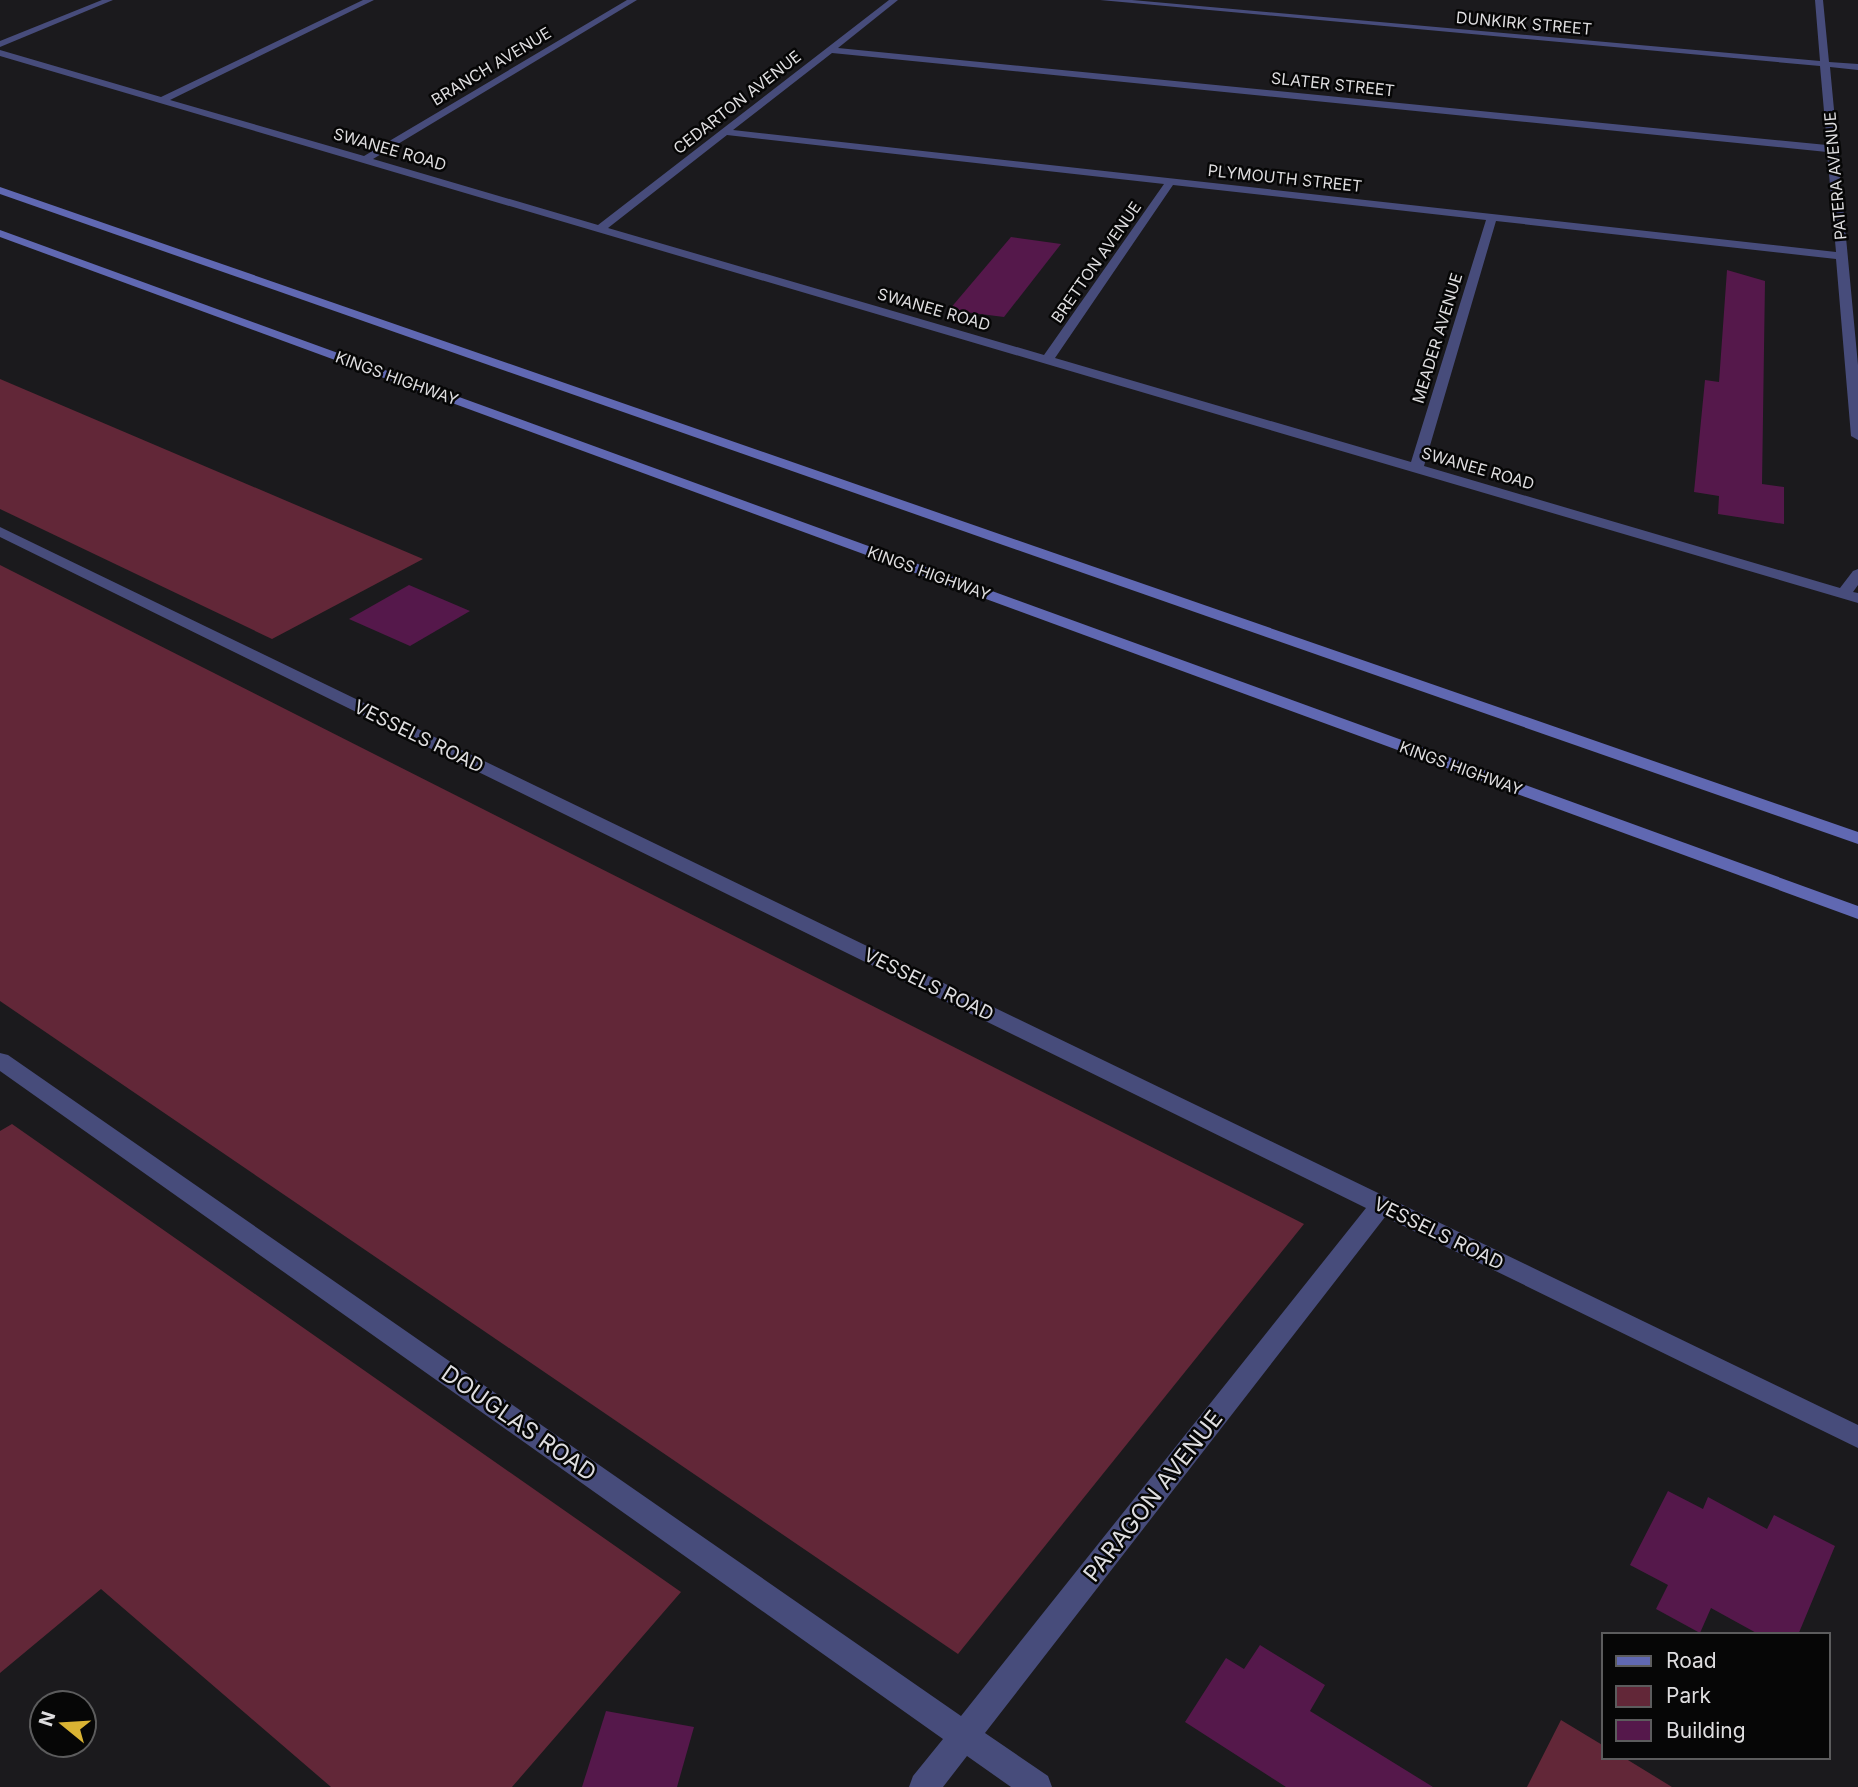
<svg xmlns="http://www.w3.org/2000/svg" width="1858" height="1787" font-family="Inter,sans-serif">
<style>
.green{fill:#622738}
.building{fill:#55184b}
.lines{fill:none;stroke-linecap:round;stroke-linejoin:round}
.minor{fill:#474c7b;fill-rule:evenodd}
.secondary{fill:#6068b2;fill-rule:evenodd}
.labels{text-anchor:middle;stroke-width:5;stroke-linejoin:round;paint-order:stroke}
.far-street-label{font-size:16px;fill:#dedddf;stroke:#060606}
.street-label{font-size:19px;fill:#dedddf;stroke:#060606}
.near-street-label{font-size:23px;fill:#dedddf;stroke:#060606}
</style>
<rect width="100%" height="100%" fill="#1b1a1d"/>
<g class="green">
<polygon points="0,379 423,559 272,639 0,509"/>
<polygon points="0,565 1304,1224 958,1654 0,1001"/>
<polygon points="12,1124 681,1592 512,1787 331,1787 101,1589 0,1673 0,1131"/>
<polygon points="1561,1720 1604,1746 1604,1757 1623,1757 1672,1787 1527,1787"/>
</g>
<g class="building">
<polygon points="1011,237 1061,244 1004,317 949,310"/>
<polygon points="1727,270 1765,281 1762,484 1784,487 1784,524 1718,514 1719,496 1694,492 1705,380 1719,382"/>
<polygon points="409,585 470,611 410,646 349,619"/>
<polygon points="1668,1491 1703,1509 1708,1497 1767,1529 1774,1515 1835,1546 1798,1635 1760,1635 1711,1608 1700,1633 1656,1609 1668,1585 1630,1565"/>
<polygon points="1260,1645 1325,1685 1310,1711 1433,1787 1286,1787 1185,1722 1226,1658 1244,1669"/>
<polygon points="606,1711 694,1727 677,1787 582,1787"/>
</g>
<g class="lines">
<g class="minor">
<polygon points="102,0 113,0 0,47 0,41"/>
<path d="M 363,0 L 374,0 L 170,100 L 364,156 L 627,0 L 637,0 L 373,159 L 598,225 L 889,0 L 898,0 L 838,48 L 1827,145 L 1820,66 L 1100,0 L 1132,0 L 1820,61 L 1815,0 L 1823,0 L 1829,62 L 1858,64 L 1858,70 L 1830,67 L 1858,365 L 1858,440 L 1851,436 L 1836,259 L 1496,221 L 1424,466 L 1840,588 L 1853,571 L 1858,569 L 1858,585 L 1853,592 L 1858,593 L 1858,603 L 0,56 L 0,50 L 161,97 ZM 832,53 L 1827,152 L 1836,252 L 733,130 ZM 727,135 L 1164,184 L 1044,355 L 608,228 ZM 1173,185 L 1486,220 L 1411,462 L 1055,358 Z"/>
<polygon points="0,527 1858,1425 1858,1448 1385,1217 985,1733 1048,1776 1052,1787 1011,1787 967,1756 943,1787 909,1787 913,1776 943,1739 0,1071 0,1053 8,1055 961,1716 1366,1208 0,537"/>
</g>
<g class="secondary">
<polygon points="0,187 1858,832 1858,844 0,194"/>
<polygon points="0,230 1858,906 1858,919 0,237"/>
</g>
</g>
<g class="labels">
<g class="far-street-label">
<text transform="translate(1524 23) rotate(5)" y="6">DUNKIRK STREET</text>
<text transform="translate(491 66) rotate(-31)" y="6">BRANCH AVENUE</text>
<text transform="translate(1333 84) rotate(6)" y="6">SLATER STREET</text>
<text transform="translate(737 102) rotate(-38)" y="6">CEDARTON AVENUE</text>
<text transform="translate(390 149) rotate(16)" y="6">SWANEE ROAD</text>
<text transform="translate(1835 176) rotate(-95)" y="6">PATERA AVENUE</text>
<text transform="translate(1285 178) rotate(6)" y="6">PLYMOUTH STREET</text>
<text transform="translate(1096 262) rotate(-55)" y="6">BRETTON AVENUE</text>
<text transform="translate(934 309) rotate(16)" y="6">SWANEE ROAD</text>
<text transform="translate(1437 338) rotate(-73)" y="6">MEADER AVENUE</text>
<text transform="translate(397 378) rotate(20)" y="6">KINGS HIGHWAY</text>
<text transform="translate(1478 468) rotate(16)" y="6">SWANEE ROAD</text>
<text transform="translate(929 573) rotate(20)" y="6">KINGS HIGHWAY</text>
<text transform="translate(1461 768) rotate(20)" y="6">KINGS HIGHWAY</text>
</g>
<g class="street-label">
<text transform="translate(419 736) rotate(26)" y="7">VESSELS ROAD</text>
<text transform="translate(929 984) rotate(26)" y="7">VESSELS ROAD</text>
<text transform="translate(1439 1233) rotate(26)" y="7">VESSELS ROAD</text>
</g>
<g class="near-street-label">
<text transform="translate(519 1423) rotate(35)" y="8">DOUGLAS ROAD</text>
<text transform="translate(1153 1496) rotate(-52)" y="8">PARAGON AVENUE</text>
</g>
</g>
<rect x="1602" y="1633" width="228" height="126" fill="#060606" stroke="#5c5c5d" stroke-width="2"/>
<rect x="1616" y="1656" width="35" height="10" fill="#6068b2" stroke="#5c5c5d" stroke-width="2"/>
<text x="1666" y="1668" font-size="21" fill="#dedddf">Road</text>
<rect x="1616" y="1686" width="35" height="21" fill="#622738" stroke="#5c5c5d" stroke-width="2"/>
<text x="1666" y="1703" font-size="21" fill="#dedddf">Park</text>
<rect x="1616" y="1720" width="35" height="21" fill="#55184b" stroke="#5c5c5d" stroke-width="2"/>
<text x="1666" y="1738" font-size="21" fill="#dedddf">Building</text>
<g transform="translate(63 1724) rotate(288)"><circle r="33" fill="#060606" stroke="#5c5c5d" stroke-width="2"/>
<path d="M0-5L12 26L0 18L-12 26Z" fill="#dab333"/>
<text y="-10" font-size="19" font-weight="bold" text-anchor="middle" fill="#dedddf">N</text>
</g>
</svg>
